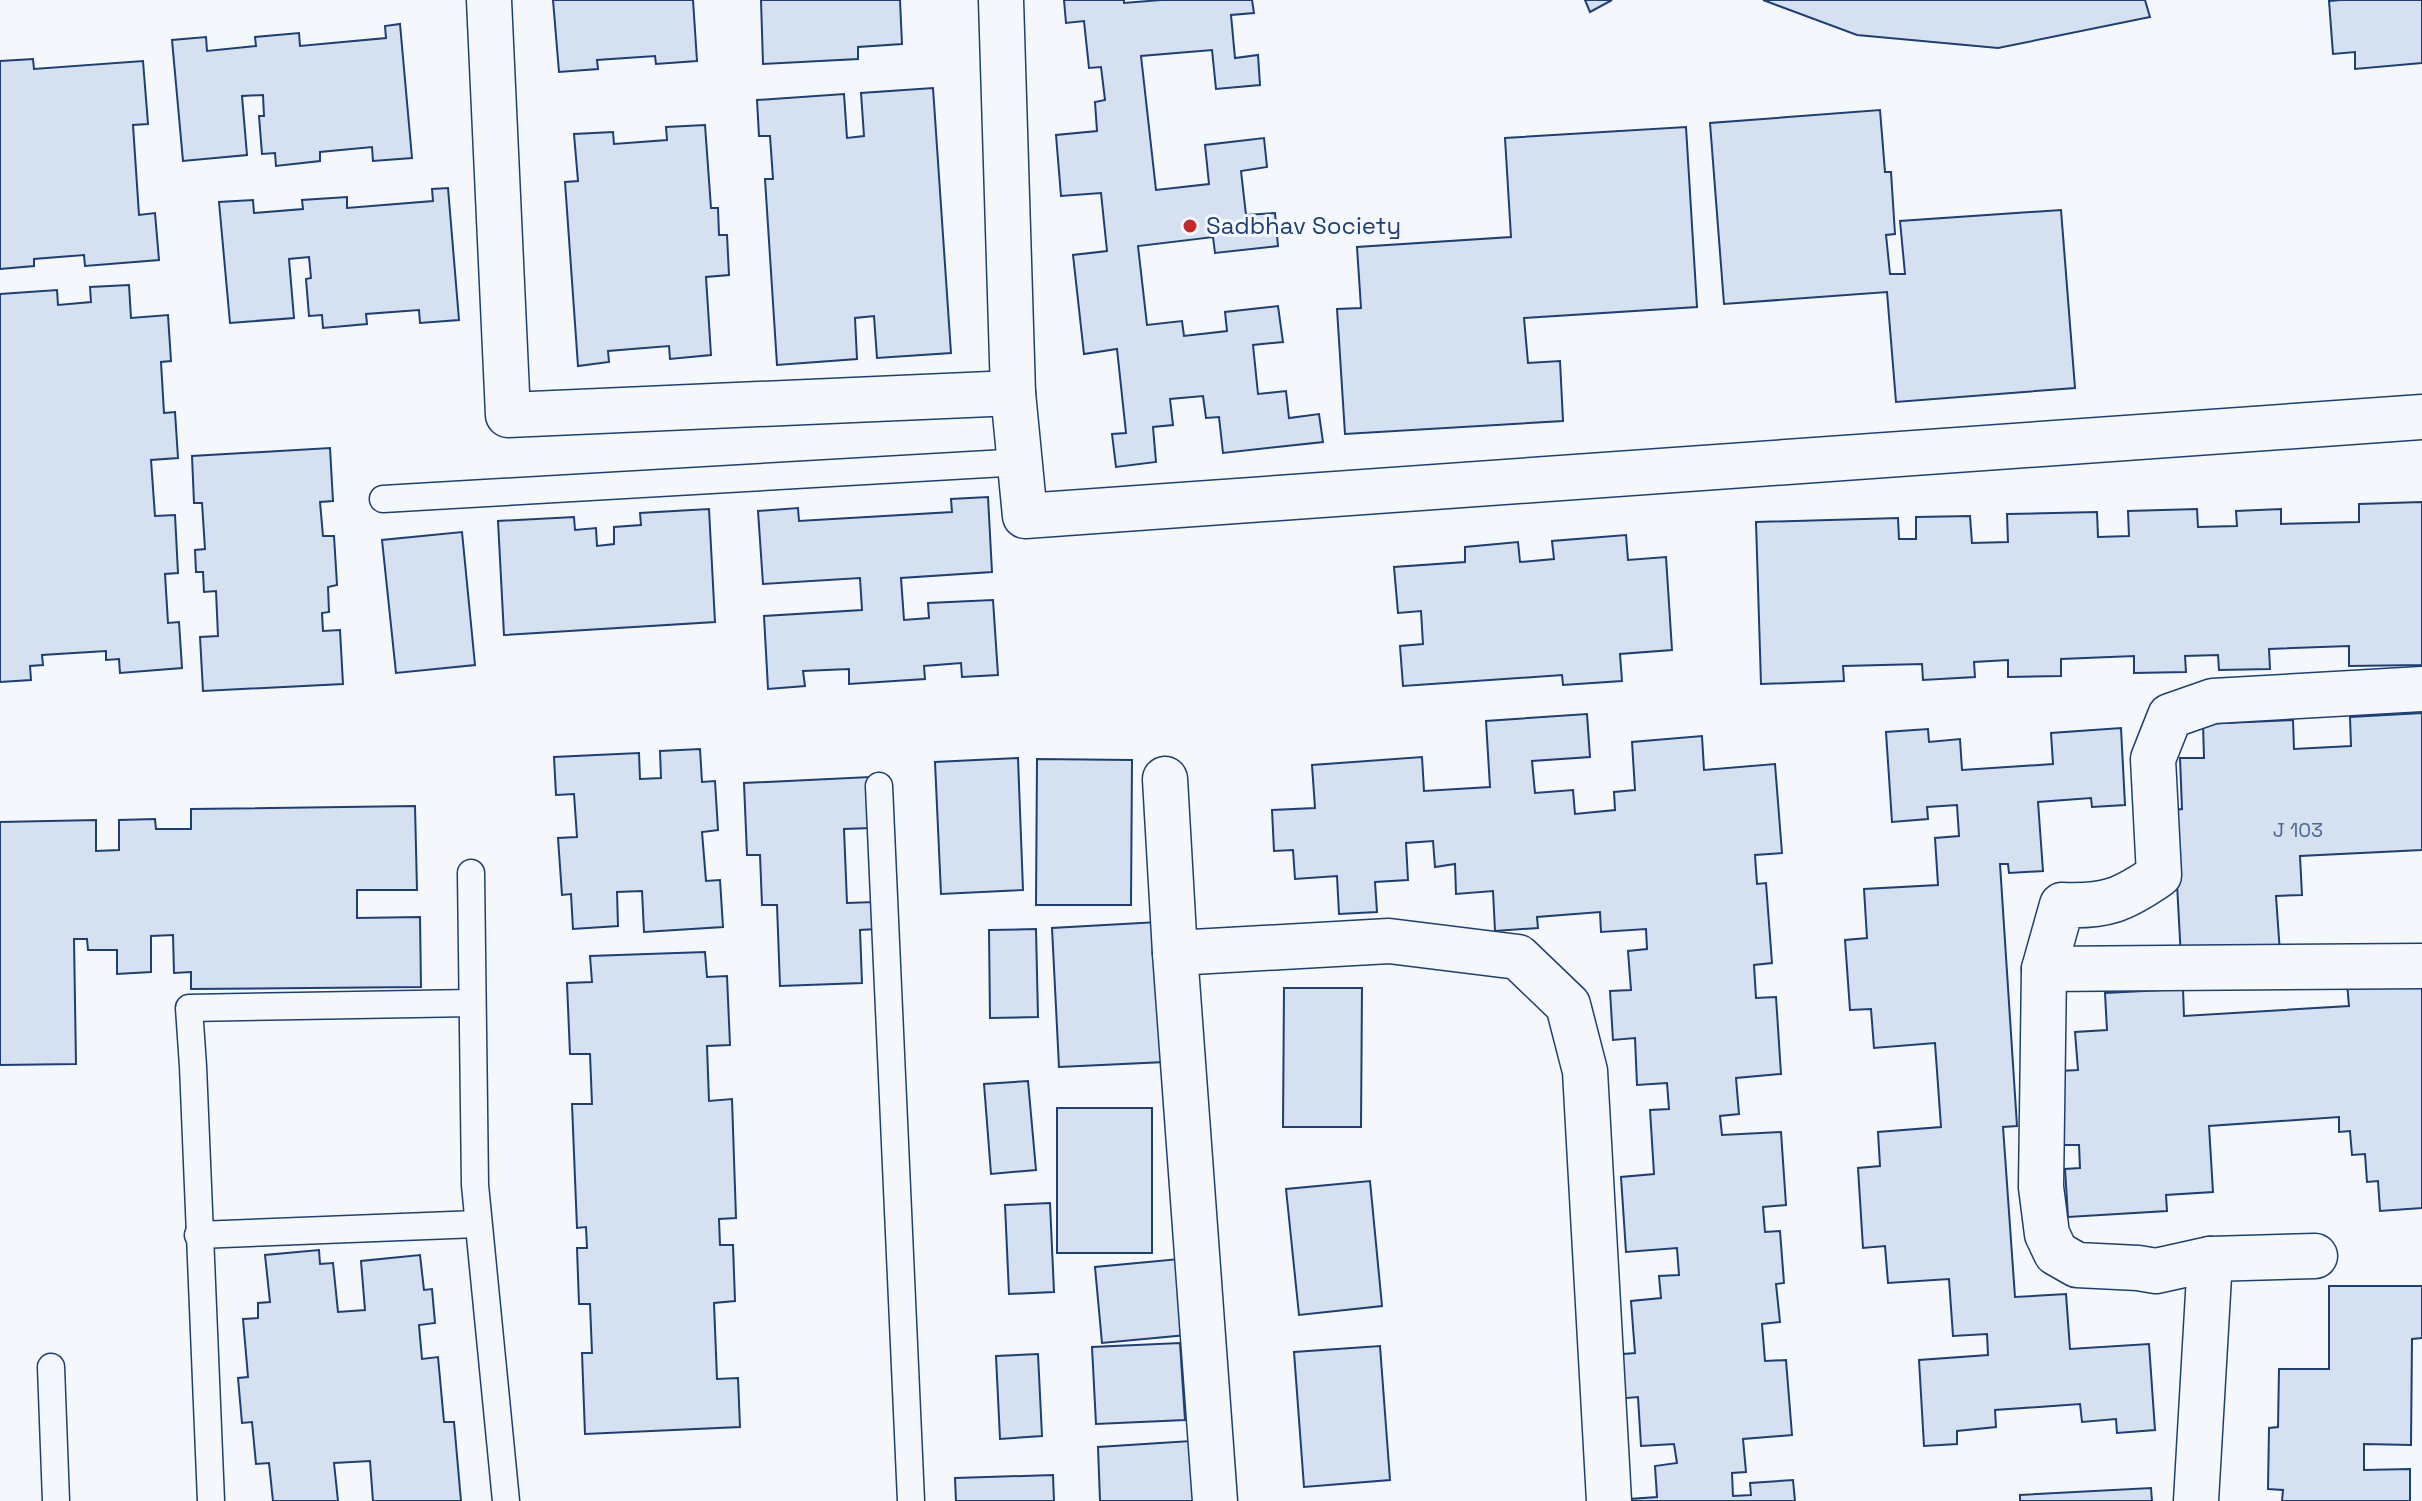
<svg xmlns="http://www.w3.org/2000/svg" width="2422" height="1501" font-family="'Space Grotesk',sans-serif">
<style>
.building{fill:#d5e0f0;stroke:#1d3f73;stroke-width:2}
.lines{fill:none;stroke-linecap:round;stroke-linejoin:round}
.lane-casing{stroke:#1d3f73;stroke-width:29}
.street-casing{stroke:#1d3f73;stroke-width:47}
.lane{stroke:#f4f7fb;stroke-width:26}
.street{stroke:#f4f7fb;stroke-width:44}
.poi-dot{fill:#c62828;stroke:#f4f7fb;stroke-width:3}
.labels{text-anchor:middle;stroke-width:6;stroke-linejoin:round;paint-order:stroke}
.number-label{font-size:20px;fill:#4b6792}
.poi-label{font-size:24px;fill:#1d3f73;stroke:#f4f7fb;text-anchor:start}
</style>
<rect width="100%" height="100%" fill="#f4f7fb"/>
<g class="building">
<polygon points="553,0 693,0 697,61 656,64 655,56 597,60 598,69 559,72"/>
<polygon points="761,0 900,0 902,44 858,47 858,59 763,64"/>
<polygon points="1064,0 1124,0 1124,3 1161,0 1252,0 1254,13 1231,15 1235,58 1258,55 1260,85 1216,89 1212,50 1141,56 1156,190 1209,184 1205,145 1264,138 1267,167 1241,171 1246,215 1275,213 1278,246 1215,253 1213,237 1138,246 1147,325 1182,321 1184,336 1227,331 1225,312 1278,306 1283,342 1253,345 1258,394 1286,391 1289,418 1319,414 1323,442 1223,453 1219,417 1206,418 1203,396 1170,399 1173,425 1153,427 1156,462 1116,467 1112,434 1126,433 1117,349 1084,354 1073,255 1107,251 1101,193 1061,196 1056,135 1097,131 1095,102 1105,100 1101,67 1089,68 1084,21 1066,23"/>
<polygon points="1585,0 1612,0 1590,12"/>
<polygon points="1763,0 2145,0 2150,17 1998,48 1857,35"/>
<polygon points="2341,0 2422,0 2422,63 2355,69 2355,52 2333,54 2329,1"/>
<polygon points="400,24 412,158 373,161 372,147 320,152 320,161 276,166 275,153 262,154 259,116 264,116 263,95 242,96 247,155 183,161 172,40 206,37 207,51 256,46 255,37 299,33 300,46 386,38 385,26"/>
<polygon points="33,59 34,69 143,61 148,124 133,125 139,215 155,213 159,260 85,266 84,255 34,259 34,266 0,269 0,61"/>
<polygon points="933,88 951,353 877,358 874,316 855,318 857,359 777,365 765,179 773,179 770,136 759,136 757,100 844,94 847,138 864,136 861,93"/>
<polygon points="1880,110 1885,172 1891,172 1895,234 1886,235 1890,274 1905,274 1900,221 2061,210 2075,388 1896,402 1887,292 1724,304 1710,123"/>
<polygon points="705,125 711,208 718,208 719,235 727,235 729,275 706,277 711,355 670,359 669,346 608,351 609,362 578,366 565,182 578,181 574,134 613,132 614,144 667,140 666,127"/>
<polygon points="1686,127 1697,307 1524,318 1528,363 1560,361 1563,421 1345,434 1337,309 1361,308 1357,247 1511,237 1505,138"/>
<polygon points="448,188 459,320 420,323 419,310 366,314 367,324 323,328 322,315 309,316 306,279 311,278 309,257 289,259 294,318 230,323 219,202 253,200 254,213 303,209 302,200 347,197 347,208 433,201 432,189"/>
<polygon points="129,285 131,318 168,315 171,361 161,362 164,413 175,412 178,458 151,460 155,516 175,515 178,573 165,574 168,623 179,622 182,668 120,673 119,659 106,660 106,651 42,655 43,665 30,666 31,680 0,682 0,294 57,290 58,305 91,302 90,287"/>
<polygon points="330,448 333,501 320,502 323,536 334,536 337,585 328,587 329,612 322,613 323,631 340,630 343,684 203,691 200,637 218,636 216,591 204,592 203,572 196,572 195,550 205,549 202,503 194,503 192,456"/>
<polygon points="988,497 992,572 901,578 904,620 929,618 928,603 993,600 998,675 962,677 961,663 924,666 925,679 849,684 849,669 803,671 805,686 768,689 764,616 862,610 860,578 763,584 758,511 798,508 799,521 952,512 951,499"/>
<polygon points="2422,502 2422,665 2349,666 2349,646 2269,649 2270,669 2219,670 2218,655 2185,656 2186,672 2134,673 2134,656 2061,659 2061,676 2008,677 2008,660 1974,662 1975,677 1923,680 1922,664 1843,666 1844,681 1761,684 1756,522 1898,518 1899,539 1916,539 1916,517 1970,516 1972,543 2008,542 2007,514 2097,512 2098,537 2129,536 2128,511 2197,509 2198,527 2237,526 2236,511 2281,509 2281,524 2359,522 2359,504"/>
<polygon points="709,509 715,622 504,635 498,521 574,517 575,530 596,528 597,546 614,544 614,527 641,525 640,513"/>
<polygon points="462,532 475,665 396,673 382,540"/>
<polygon points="1626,535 1628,560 1666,557 1672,650 1620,654 1622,681 1563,685 1562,675 1403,686 1400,646 1423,644 1421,611 1398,613 1394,567 1465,562 1465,547 1518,542 1520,562 1554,559 1552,541"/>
<polygon points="2422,713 2422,850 2300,856 2302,895 2276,896 2280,953 2181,958 2173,810 2182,809 2180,758 2204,758 2203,724 2293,720 2294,749 2351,746 2350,717"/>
<polygon points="1587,714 1590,757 1532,761 1535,793 1573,790 1575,814 1615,810 1614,792 1635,790 1632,742 1702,736 1704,770 1775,764 1782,853 1755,855 1757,884 1766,883 1772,963 1754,965 1756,998 1776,997 1781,1074 1736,1078 1739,1114 1720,1116 1722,1135 1781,1132 1786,1205 1763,1207 1765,1232 1780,1231 1784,1283 1776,1284 1780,1322 1762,1324 1765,1361 1786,1360 1792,1435 1743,1439 1746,1472 1732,1473 1733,1496 1751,1495 1750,1483 1793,1480 1795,1501 1631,1501 1630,1499 1657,1497 1655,1466 1677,1463 1674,1444 1641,1446 1638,1397 1615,1399 1611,1355 1635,1353 1631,1301 1661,1298 1659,1276 1679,1275 1677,1248 1626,1252 1621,1177 1654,1174 1650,1110 1669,1109 1667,1083 1637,1085 1635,1038 1613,1040 1610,991 1631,990 1628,951 1647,949 1646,929 1601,932 1600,912 1537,917 1538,928 1495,931 1493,891 1456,894 1455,864 1435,867 1433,841 1406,843 1408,880 1375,882 1377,912 1339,914 1337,876 1295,879 1293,850 1274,851 1272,810 1315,808 1312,765 1422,757 1424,791 1490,787 1486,721"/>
<polygon points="2121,728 2125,805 2092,807 2091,798 2038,802 2043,871 2009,873 2008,864 2000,864 2017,1126 2003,1127 2015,1297 2066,1294 2070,1349 2149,1344 2155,1430 2117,1433 2116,1419 2082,1422 2080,1404 1995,1410 1996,1427 1957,1431 1957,1444 1924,1446 1919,1360 1988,1355 1987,1334 1953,1336 1949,1279 1888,1283 1885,1246 1863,1248 1858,1168 1880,1166 1878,1132 1941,1127 1935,1043 1874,1048 1871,1009 1850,1010 1845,940 1867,938 1864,889 1938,885 1935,838 1959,836 1957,805 1927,807 1928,819 1892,822 1886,732 1928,729 1929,742 1960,739 1962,770 2053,764 2051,733"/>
<polygon points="700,749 702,782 715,781 718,830 702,832 706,881 720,880 723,927 644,932 642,891 617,892 618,926 573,929 571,894 562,895 558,838 577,837 574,794 556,795 554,757 639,753 640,779 661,778 660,751"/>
<polygon points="1018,758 1023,890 941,894 935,762"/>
<polygon points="1037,759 1132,760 1131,905 1036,905"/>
<polygon points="870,777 871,828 844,829 847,903 875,902 876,929 860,930 862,983 780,986 777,905 762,905 760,855 747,855 744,783"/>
<polygon points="415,806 417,890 357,890 357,918 420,917 421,987 191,989 191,972 174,973 173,935 151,936 151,972 117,974 117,950 88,950 87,939 74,939 76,1064 0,1065 0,822 96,820 96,851 119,850 119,820 155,819 156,829 191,829 191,809"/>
<polygon points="1158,922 1165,1062 1059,1067 1052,928"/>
<polygon points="1036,929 1038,1017 990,1018 989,930"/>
<polygon points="705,952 707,977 727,976 730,1045 707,1046 709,1101 732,1099 736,1218 719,1219 720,1245 733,1245 735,1301 714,1303 717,1379 738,1378 740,1427 585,1434 582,1353 592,1353 590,1304 579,1304 577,1248 587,1248 586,1227 577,1228 572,1104 592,1104 590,1054 570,1054 567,983 592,982 590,956"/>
<polygon points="2422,978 2422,1208 2380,1211 2378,1181 2367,1182 2365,1154 2352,1155 2350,1131 2339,1132 2339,1117 2209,1126 2213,1192 2166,1195 2167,1211 2068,1217 2065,1169 2080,1168 2079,1145 2063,1145 2059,1071 2078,1070 2075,1032 2107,1030 2105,993 2183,989 2184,1016 2349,1006 2347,983"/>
<polygon points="1284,988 1362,988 1361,1127 1283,1127"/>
<polygon points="1028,1081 1036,1170 991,1174 984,1084"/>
<rect x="1057" y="1108" width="95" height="145"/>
<polygon points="1370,1181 1382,1306 1299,1315 1286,1189"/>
<polygon points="1050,1203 1054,1292 1009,1294 1005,1205"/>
<polygon points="319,1250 320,1264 333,1263 338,1312 365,1310 361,1261 420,1255 424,1290 432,1289 435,1323 419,1325 422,1359 438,1357 444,1422 454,1422 461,1501 373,1501 370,1461 334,1463 338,1501 273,1501 269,1463 256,1464 252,1422 242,1423 238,1378 248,1377 243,1319 258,1318 258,1303 270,1302 265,1255"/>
<polygon points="1190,1258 1197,1334 1102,1343 1095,1267"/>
<polygon points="2329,1286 2422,1286 2422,1338 2412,1339 2411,1445 2364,1444 2364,1470 2410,1469 2410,1501 2282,1501 2283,1490 2268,1489 2269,1428 2278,1427 2279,1369 2329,1369"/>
<polygon points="1180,1343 1185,1420 1096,1424 1092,1347"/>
<polygon points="1380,1346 1390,1480 1304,1487 1294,1352"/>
<polygon points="1038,1354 1042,1436 1000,1439 996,1356"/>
<polygon points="1191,1441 1194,1501 1100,1501 1098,1447"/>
<polygon points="1053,1475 1054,1501 956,1501 955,1478"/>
<polygon points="2151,1488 2152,1501 2020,1501 2020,1495"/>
</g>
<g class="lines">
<g class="lane-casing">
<g id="lane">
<polyline points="383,499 1021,462"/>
<polyline points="879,786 911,1501"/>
<polyline points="471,873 475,1185 506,1501"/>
<polyline points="198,1235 478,1224"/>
<polyline points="51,1367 56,1501"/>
<polyline points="211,1501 193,1066 189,1008 472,1003"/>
</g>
</g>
<g class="street-casing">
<g id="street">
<polyline points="489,0 508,415 1013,393"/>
<polyline points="1001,0 1013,393 1025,516 2422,417"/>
<polyline points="1165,779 1175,953 1215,1501"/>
<polyline points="1175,953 1389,941 1518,957 1568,1005 1585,1071 1609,1501"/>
<polyline points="2044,969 2422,966"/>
<path d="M 2315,1256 L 2210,1259 L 2156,1271 L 2138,1268 L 2077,1265 L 2056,1253 L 2047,1234 L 2041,1187 L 2044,969 L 2062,905 C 2106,907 2123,900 2159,875 L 2153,759 L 2170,716 L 2213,701 L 2422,689"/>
<polyline points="2196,1501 2210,1259"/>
</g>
</g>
<use href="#lane" class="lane"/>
<use href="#street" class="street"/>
</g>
<circle class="poi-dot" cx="1190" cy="226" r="8"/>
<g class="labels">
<g class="number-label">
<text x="2298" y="837">J 103</text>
</g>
<g class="poi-label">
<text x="1206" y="234">Sadbhav Society</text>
</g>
</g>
</svg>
